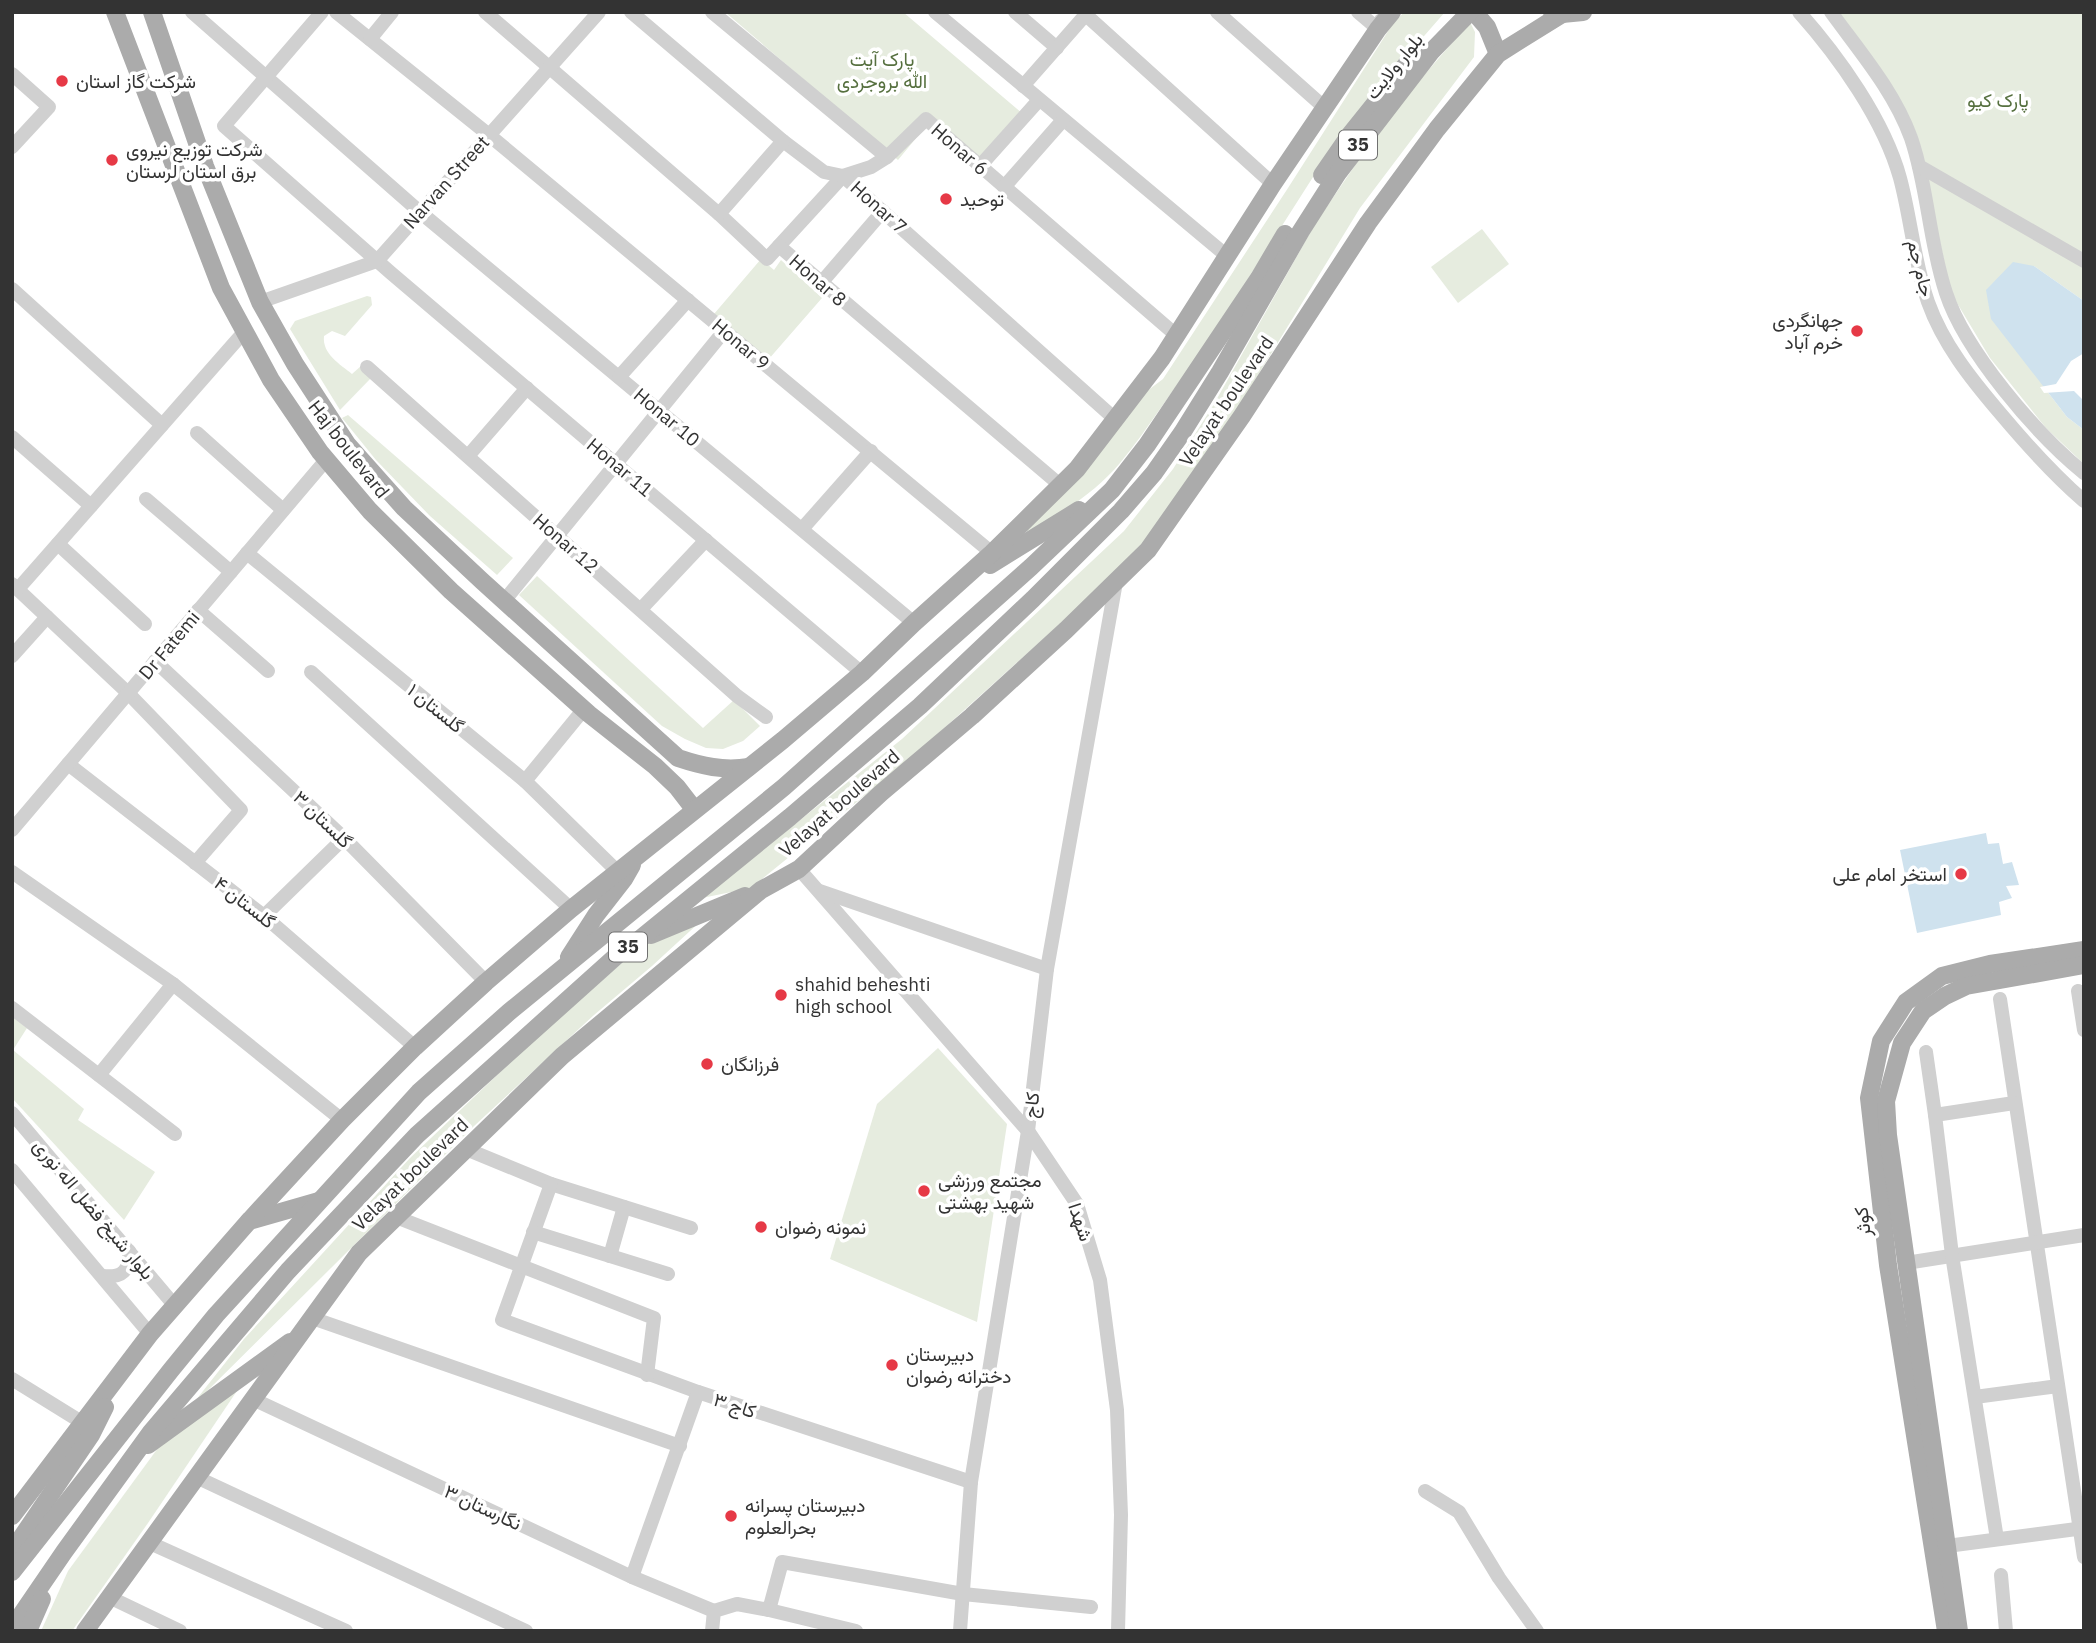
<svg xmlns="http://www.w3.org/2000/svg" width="2096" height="1643" font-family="'IBM Plex Sans',Vazirmatn,sans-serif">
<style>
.green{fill:#e6ecdf}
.water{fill:#cfe2ee}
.pier{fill:#fff}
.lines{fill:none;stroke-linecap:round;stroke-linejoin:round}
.minor{stroke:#d0d0d0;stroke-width:14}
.major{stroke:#ababab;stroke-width:18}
.poi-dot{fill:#e63946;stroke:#fff;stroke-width:2.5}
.labels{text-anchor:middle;stroke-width:7;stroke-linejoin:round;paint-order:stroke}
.shield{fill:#fff;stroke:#707070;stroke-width:2}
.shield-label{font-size:18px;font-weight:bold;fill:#333}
.park-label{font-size:19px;fill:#56703f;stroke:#fff}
.street-label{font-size:19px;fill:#333;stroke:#fff}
.poi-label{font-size:19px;fill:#333;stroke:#fff;text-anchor:start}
</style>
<rect width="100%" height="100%" fill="#fff"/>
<g class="green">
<polygon points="725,12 903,12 1023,114 981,163 931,120 898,160"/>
<path d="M 1404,12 L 1445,12 L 1384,82 L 1329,152 L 1200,354 C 1172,389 1149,428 1120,463 C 1096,492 1062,512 1032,534 L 1024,530 L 1139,397 L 1163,379 L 1288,188 L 1392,25 Z"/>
<polygon points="1839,12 2084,12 2084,301 2034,266 2043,386 2067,417 2084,430 2084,464 2046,428 1990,358 1951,293 1917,135 1887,78"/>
<polygon points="1470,22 1475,32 1474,57 1360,208 1211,452 1149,538 1093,594 911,758 751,888 702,898 902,739 1124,531 1173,469 1214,404 1315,224 1388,117"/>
<polygon points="1482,229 1509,264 1458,303 1431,267"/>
<polygon points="761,259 774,270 781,260 822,298 768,360 708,321"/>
<path d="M 367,296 L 371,297 L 372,305 L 345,336 L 332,331 L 324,336 C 322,354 340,364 352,374 L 361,366 L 371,378 L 340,410 L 290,329 L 295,321 Z"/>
<polygon points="348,415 513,558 497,575 430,516 376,460 342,418"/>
<polygon points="537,576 703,728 734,700 760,726 743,741 723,749 706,748 685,739 662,726 519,595"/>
<polygon points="715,908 652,966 594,1015 473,1127 188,1410 244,1339 410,1158 537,1037 639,948"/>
<polygon points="12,1016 27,1028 13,1050 84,1109 78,1120 155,1172 124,1220 12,1098"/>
<polygon points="938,1048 1007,1124 977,1322 830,1259 877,1104"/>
<polygon points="247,1376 148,1523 72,1631 41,1631 68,1571 158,1448"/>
</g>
<g class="water">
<polygon points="2013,262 2034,266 2084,301 2084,430 2067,417 1991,319 1986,290"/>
<polygon points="1986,833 1988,844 1999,843 2003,864 2012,862 2019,885 2006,886 2012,898 1999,902 2001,915 1917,933 1900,850"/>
</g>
<polygon class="pier" points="2084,353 2084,401 2074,391 2044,393 2040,387 2056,384 2071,361"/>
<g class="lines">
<g class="minor">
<polyline points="192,12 420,212 914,623"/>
<polyline points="322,12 224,126 391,273 862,673"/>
<polyline points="336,12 489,135 992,553"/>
<polyline points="485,12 719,214 767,259 843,176 871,167 887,157 926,119 1176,335"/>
<polyline points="631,12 783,141 824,172 843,176 1115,419"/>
<polyline points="712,12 887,157"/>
<polyline points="935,12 1227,256"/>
<polyline points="1015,12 1057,48"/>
<polyline points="1217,12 1325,108"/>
<polyline points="1358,12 1378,29 1381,20"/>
<path d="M 1799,12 C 1839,57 1884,120 1900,178 C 1911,219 1914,262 1928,302 C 1943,344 1971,379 2000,413 C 2026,444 2053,474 2084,501"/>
<path d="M 1831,12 C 1860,52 1894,91 1911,138 C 1928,188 1929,242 1946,293 C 1965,351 2036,434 2084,473"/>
<polyline points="1086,15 1273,184"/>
<polyline points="370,39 392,12"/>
<polyline points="12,74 49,107 12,147"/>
<polyline points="1023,86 1088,12"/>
<polyline points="980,166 1039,100"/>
<polyline points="1919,166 2084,261"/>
<polyline points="1004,187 1063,120"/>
<polyline points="719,214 783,141"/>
<polyline points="779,246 1060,485"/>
<polyline points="821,283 883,211"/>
<polyline points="12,289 162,425"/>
<polyline points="260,302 377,261 599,12"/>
<polyline points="367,367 737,696 766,717"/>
<polyline points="619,377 688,300"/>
<polyline points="197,433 283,510"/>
<polyline points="12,437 91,506"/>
<polyline points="468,456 527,388"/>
<polyline points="146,499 231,572"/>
<polyline points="802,529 871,451"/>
<polyline points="58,544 145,624"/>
<polyline points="247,553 525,781 617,871"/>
<polyline points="12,584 128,693 241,810 195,863"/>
<polyline points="18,589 244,332"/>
<polyline points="504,601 725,330"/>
<polyline points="641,609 706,540"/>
<polyline points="198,610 268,671"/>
<polyline points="12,656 47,617"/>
<polyline points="155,661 344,838 486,982"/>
<polyline points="311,672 571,909"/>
<polyline points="68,764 264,916 415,1047"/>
<polyline points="525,781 584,709"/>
<polyline points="12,830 326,460"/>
<polyline points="799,869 1028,1131 1077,1204 1100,1280 1117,1410 1121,1515 1118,1631"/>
<polyline points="12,872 173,984 342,1120"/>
<polyline points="820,891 1047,969"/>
<polyline points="264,916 344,838"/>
<polyline points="2078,991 2084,1030"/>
<polyline points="2000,999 2084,1557"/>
<polyline points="12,1008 175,1134"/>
<polyline points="1926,1052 1935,1115"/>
<polyline points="99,1075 173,984"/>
<polyline points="12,1113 175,1306"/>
<polyline points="466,1149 551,1184 691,1228"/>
<polyline points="12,1170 150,1334"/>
<polyline points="551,1184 502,1320 698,1392 971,1482"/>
<polyline points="396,1217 654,1318 647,1375"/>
<polyline points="533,1232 668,1274"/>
<polyline points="610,1256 624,1207"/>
<polyline points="1906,1263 2084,1235"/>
<path d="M 103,1276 C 122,1278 130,1271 129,1251"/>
<polyline points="312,1318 680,1446"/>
<polyline points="12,1379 83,1423"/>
<polyline points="1975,1397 2058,1386"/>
<polyline points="253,1399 632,1577 714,1611"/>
<polyline points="196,1477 526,1631"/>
<polyline points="1425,1491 1459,1512 1499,1578 1537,1631"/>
<polyline points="1997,1539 1952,1255 1935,1115 2014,1103"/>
<polyline points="150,1543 346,1631"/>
<polyline points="1947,1546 2084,1528"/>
<polyline points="2001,1575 2006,1631"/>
<polyline points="632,1577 698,1392"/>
<polyline points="109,1597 180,1631"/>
<polyline points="769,1610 782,1562 963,1594 1091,1607"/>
<polyline points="712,1631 714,1611 737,1604 769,1610 856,1631"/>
<polyline points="960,1631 971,1482 1028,1131 1047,969 1116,582"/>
</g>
<g class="major">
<polyline points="115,12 221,288 271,380 320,452 370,511 451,591 589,714 655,766 677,787 694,809"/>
<path d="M 152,12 L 205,166 L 260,302 L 295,364 L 347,444 L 404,508 L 482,581 L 678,758 C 702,766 723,771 749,767"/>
<polyline points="1474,12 1487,27 1498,54"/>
<polyline points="1552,12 1562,14 1583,12"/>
<polyline points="1322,175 1349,136 1418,50"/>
<polyline points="990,565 1079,510"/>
<polyline points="651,935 745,896"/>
<polyline points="569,957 596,915 624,879 632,865"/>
<polyline points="249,1221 319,1201"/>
<polyline points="148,1445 290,1342"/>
<polyline points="12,1516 150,1334 249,1221 342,1120 415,1047 486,982 571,909 783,740 862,673 914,623 992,553 1077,469 1162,358 1273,184 1378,29 1392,12"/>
<polyline points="12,1558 19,1541 91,1435 105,1407"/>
<polyline points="12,1572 171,1370 216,1315 419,1092 509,1012 784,787 1031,567 1112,490 1147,445 1259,278 1285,234"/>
<polyline points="12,1628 64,1552 151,1432 288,1271 417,1135 623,950 640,939 790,817 920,706 1033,599 1121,511 1154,473 1182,433 1220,372 1301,231 1338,173 1431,52 1470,12"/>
<polyline points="28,1631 42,1599"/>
<polyline points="85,1631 359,1253 562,1056 761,890 799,869 881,793 972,716 1066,630 1148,550 1242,416 1368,223 1437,129 1498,54 1562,14"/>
<polyline points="1946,1631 1888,1265 1869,1098 1881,1041 1906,1002 1942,976 1990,964 2084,950"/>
<polyline points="1959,1631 1888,1135 1886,1101 1902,1043 1923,1011 1945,996 1966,986 2084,965"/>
</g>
</g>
<g class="poi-dot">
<circle cx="62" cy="81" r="7"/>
<circle cx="112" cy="160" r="7"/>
<circle cx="946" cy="199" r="7"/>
<circle cx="1857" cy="331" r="7"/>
<circle cx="1961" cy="874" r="7"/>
<circle cx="781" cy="995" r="7"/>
<circle cx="707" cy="1064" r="7"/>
<circle cx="924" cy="1191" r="7"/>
<circle cx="761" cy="1227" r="7"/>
<circle cx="892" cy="1365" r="7"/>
<circle cx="731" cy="1516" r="7"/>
</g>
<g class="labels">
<g class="shield">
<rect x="1339" y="130.5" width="38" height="29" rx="5"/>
<rect x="609" y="932.5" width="38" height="29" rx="5"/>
</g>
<g class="shield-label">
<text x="1358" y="151">35</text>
<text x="628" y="953">35</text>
</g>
<g class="park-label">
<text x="882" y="66">پارک آیت<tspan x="882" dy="22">الله بروجردی</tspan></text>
<text x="1998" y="107">پارک کیو</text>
</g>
<g class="street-label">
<text transform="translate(1394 66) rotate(-51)" y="7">بلوار ولایت</text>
<text transform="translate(960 149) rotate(41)" y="7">Honar 6</text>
<text transform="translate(446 182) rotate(-48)" y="7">Narvan Street</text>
<text transform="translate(879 207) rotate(42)" y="7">Honar 7</text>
<text transform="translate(1921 268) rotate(76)" y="7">جام جم</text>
<text transform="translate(818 280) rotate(41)" y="7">Honar 8</text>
<text transform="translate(741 344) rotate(40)" y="7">Honar 9</text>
<text transform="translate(1226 401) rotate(-56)" y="7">Velayat boulevard</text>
<text transform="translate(667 417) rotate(40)" y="7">Honar 10</text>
<text transform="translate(349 449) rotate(52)" y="7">Haj boulevard</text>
<text transform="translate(620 467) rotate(40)" y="7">Honar 11</text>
<text transform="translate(566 543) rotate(41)" y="7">Honar 12</text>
<text transform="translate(169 645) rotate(-50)" y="7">Dr Fatemi</text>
<text transform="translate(436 708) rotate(39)" y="7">گلستان ۱</text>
<text transform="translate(839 803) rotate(-41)" y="7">Velayat boulevard</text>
<text transform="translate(323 819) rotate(44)" y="7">گلستان ۳</text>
<text transform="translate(245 902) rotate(38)" y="7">گلستان ۴</text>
<text transform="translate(1031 1105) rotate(-84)" y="7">کاج</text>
<text transform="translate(410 1174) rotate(-44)" y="7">Velayat boulevard</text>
<text transform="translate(94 1209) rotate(50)" y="7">بلوار شیخ فضل اله نوری</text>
<text transform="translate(1081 1222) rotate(71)" y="7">شهدا</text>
<text transform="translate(1862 1222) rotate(-97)" y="7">کوثر</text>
<text transform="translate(735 1405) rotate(18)" y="7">کاج ۳</text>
<text transform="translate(483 1507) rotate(25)" y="7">نگارستان ۳</text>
</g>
<g class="poi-label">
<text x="76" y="88">شرکت گاز استان</text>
<text x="126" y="156">شرکت توزیع نیروی<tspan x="126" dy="22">برق استان لرستان</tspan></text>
<text x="960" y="206">توحید</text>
<text x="1843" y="327" text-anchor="end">جهانگردى<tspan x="1843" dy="22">خرم آباد</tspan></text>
<text x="1947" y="881" text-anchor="end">استخر امام علی</text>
<text x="795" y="991">shahid beheshti<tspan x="795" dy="22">high school</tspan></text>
<text x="721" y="1071">فرزانگان</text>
<text x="938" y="1187">مجتمع ورزشی<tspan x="938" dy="22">شهید بهشتی</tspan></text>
<text x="775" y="1234">نمونه رضوان</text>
<text x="906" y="1361">دبیرستان<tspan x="906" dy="22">دخترانه رضوان</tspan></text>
<text x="745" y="1512">دبیرستان پسرانه<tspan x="745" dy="22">بحرالعلوم</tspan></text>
</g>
</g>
<rect width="2096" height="1643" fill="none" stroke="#333333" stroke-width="28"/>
</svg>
